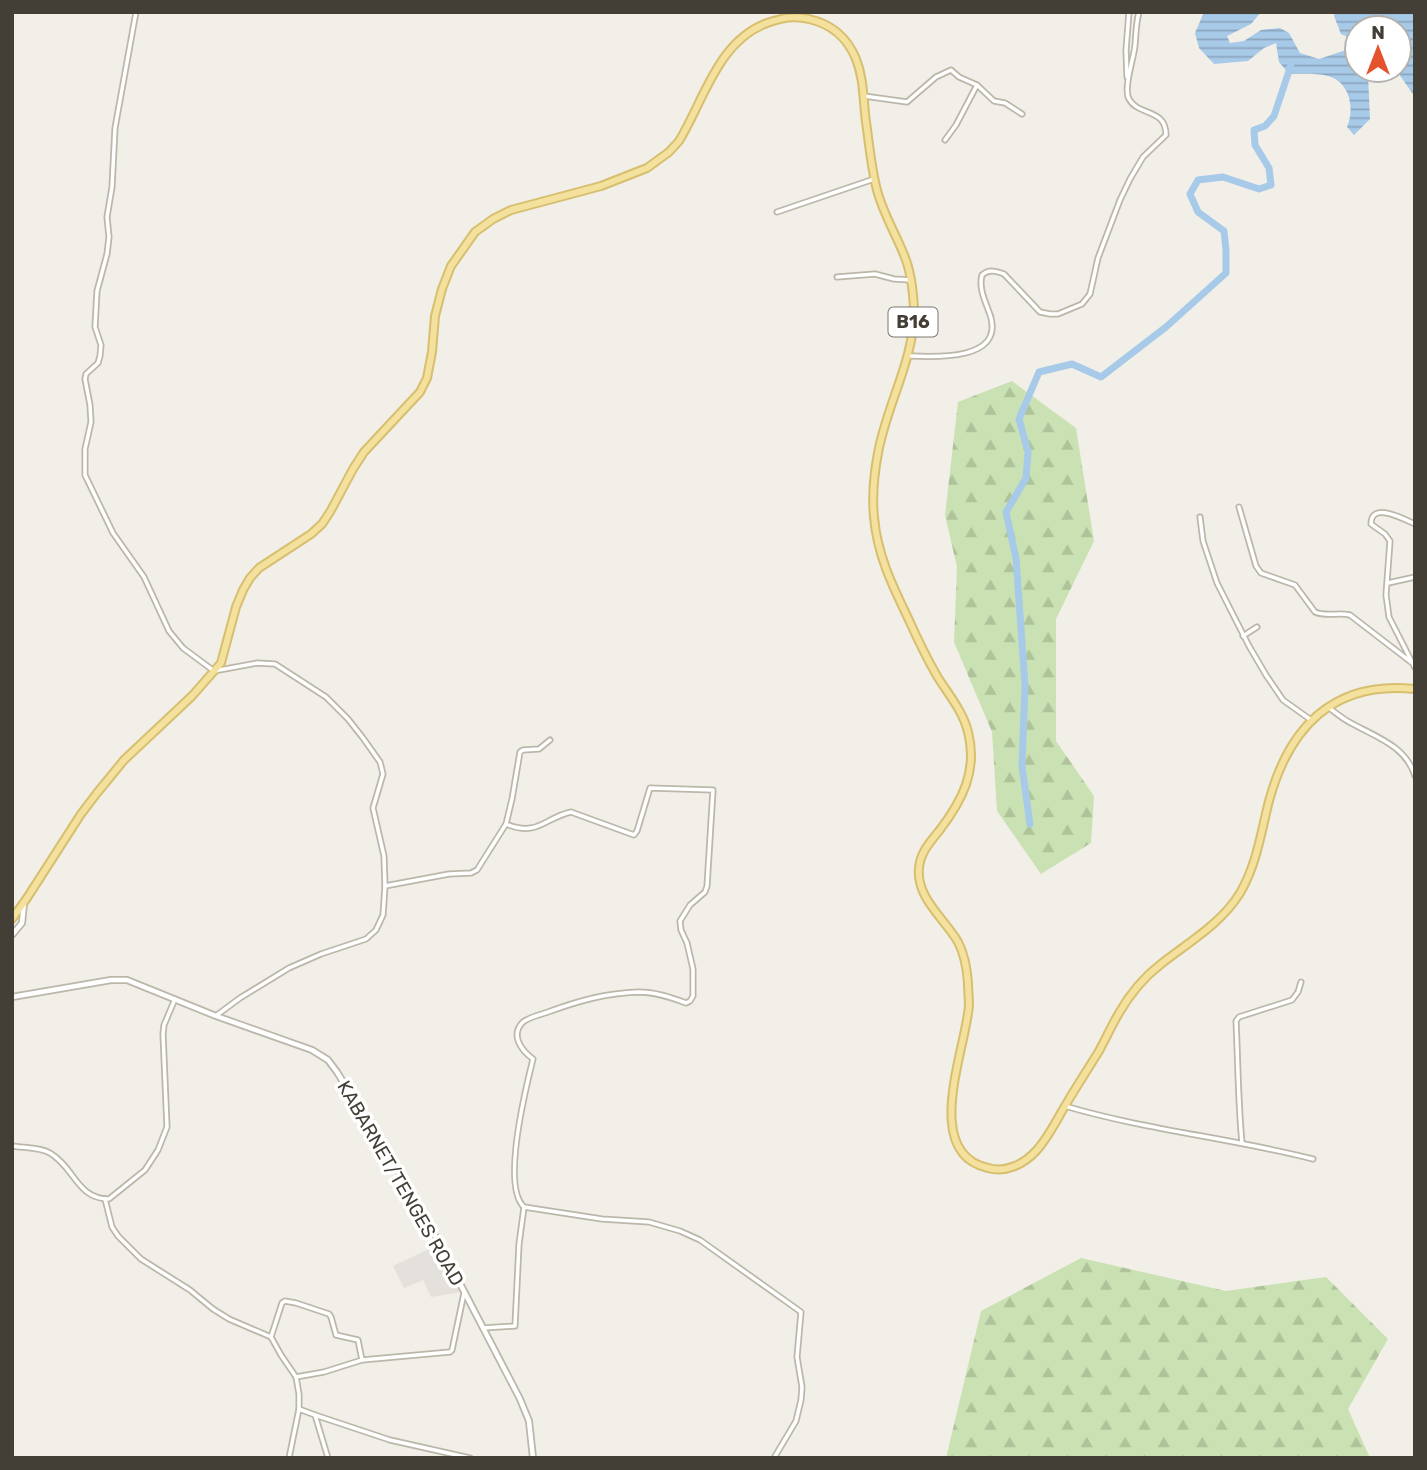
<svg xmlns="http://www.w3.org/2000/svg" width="1427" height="1470" font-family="Rubik,sans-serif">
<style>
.industrial{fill:#e4e0db}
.forest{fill:url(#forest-firs)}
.water{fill:url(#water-rules)}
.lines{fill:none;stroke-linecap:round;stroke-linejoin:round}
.river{stroke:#a8cae9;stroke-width:7}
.minor-casing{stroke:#bcb7aa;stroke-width:7}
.tertiary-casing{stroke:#bcb7aa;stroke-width:8}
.primary-casing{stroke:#d7bf6f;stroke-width:10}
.minor{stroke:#fff;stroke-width:3.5}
.tertiary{stroke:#fff;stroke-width:4.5}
.primary{stroke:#f4e19d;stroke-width:6}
.labels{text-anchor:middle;stroke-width:7;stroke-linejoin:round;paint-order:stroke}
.shield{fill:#fff;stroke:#7c7972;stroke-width:2}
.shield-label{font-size:18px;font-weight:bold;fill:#443f36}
.street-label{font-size:19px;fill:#443f36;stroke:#fff}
</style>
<defs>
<pattern id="forest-firs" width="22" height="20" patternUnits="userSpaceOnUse" patternTransform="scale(1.75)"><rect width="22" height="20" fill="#cae2b3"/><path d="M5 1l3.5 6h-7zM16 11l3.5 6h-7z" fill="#afc39b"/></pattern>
<pattern id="water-rules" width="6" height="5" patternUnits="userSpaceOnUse" patternTransform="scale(1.75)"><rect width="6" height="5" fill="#a8cae9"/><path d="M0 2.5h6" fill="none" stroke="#8aa5be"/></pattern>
</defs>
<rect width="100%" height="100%" fill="#f1efe7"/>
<polygon class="industrial" points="435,1246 462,1292 431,1297 423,1280 404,1288 393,1266"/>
<g class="forest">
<polygon points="1012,381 1076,428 1094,541 1056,619 1056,741 1094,796 1091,843 1041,874 997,811 992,732 954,642 957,567 945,515 958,402"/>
<polygon points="1081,1258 1226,1291 1326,1277 1388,1339 1348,1409 1370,1458 946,1458 981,1311"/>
</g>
<g class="water">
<path d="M 1204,12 L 1261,12 L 1251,24 L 1227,36 L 1230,43 L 1244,41 L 1261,30 L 1280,28 L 1289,33 L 1300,53 L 1319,59 L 1343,51 L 1357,53 L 1357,70 L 1369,70 L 1368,74 L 1370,119 L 1354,135 L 1347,127 C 1355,108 1350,82 1328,76 C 1316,73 1301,74 1289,74 L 1279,62 L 1276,43 L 1264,48 L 1248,61 L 1214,64 L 1199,48 L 1195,33 Z"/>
<polygon points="1335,12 1415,12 1415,97 1396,70 1399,70 1399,28 1357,28 1357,41 1341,34 1334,16"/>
</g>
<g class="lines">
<polyline class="river" points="1030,824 1022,766 1025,685 1016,558 1006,512 1026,478 1028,452 1019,419 1039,372 1072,364 1101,377 1166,327 1226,273 1226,250 1224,231 1198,212 1190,194 1198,180 1223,177 1259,189 1271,185 1269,168 1255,145 1254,130 1265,126 1274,116 1291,65"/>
<g class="minor-casing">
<g id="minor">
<polyline points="136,12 115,128 112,187 107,217 109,237 107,254 97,291 95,327 101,345 100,356 98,363 86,374 85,379 90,405 91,422 85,449 85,475 113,533 144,577 169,631 183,648 214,671 257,663 275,664 326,697 348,719 363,738 380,762 383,774 373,808 384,856 385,886 383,915 376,930 366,939 321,954 289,968 240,998 217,1015"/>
<polyline points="1127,77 1126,50 1129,12"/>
<polyline points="864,96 907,102 936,77 951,70 959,77 977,85 994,101 1005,103 1022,114"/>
<polyline points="945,140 956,125 977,85"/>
<polyline points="777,212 874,179"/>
<polyline points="837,277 875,274 894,279 911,280"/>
<path d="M 909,356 C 934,357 1002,361 991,318 C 987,304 978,290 982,275 C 989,269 996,271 1004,274 L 1040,312 L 1050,314 L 1058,314 L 1082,304 L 1090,294 L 1098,258 L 1120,200 L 1130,179 L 1143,157 L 1166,135 C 1166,108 1138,116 1129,99 C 1123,88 1134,58 1135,45 C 1136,34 1136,23 1139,12"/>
<path d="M 1239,507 L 1256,566 L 1261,573 L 1295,585 L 1315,612 C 1326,617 1338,612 1350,615 L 1411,662"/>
<polyline points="1200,517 1203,541 1217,583 1249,646 1266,675 1283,700 1311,720"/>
<path d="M 1415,524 C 1404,519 1371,501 1371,524 L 1385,534 L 1390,541 L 1386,595 L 1389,617 L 1415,668"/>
<polyline points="1388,583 1415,577"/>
<polyline points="1243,636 1257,627"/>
<path d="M 1328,707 C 1336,713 1343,719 1351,723 C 1376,737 1406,746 1415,776"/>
<path d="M 506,824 C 538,837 544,818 571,812 L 634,835 L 637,831 L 650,788 L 713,790 L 707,886 L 705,892 L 690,905 L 680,921 L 681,930 L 687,943 L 693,969 L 693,996 L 690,1001 L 686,1003 C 670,997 655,992 638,992 C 606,993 578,1001 548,1012 C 540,1015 529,1017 523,1022 C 510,1035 521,1050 533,1059 C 526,1087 501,1186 524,1207 L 602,1219 L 649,1222 L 680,1231 L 700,1240 L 801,1312 L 797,1357 L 802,1387 L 801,1400 L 796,1421 L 774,1458"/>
<polyline points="385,886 449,874 471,873 477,870 506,824 512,799 520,752 523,750 539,749 550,740"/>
<path d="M 1065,1106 C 1146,1130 1231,1138 1313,1159"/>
<path d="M 1242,1143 C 1238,1102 1238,1061 1236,1021 L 1239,1017 L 1292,1000 L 1298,992 L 1301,982"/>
<path d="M 12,1146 C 24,1148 40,1147 50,1153 C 75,1168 77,1199 109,1199 L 145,1170 L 158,1150 L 167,1127 L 163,1034 L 164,1025 L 175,999"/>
<polyline points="105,1199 112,1227 118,1236 141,1259 190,1290 213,1309 229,1319 271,1337 281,1355 296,1377 299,1394 299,1409 315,1415 328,1458"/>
<polyline points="483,1328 515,1326 519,1244 524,1207"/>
<polyline points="271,1337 282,1303 285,1301 296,1303 329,1314 331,1317 336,1335 358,1340 362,1360"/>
<polyline points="296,1377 324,1372 362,1360 450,1352 452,1350 464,1293"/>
<polyline points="315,1415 390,1440 470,1458"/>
<polyline points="289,1458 299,1409"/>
</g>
</g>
<g class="tertiary-casing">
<g id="tertiary">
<polyline points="12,935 22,923 24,903"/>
<polyline points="12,997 111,980 127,980 216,1016 312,1050 328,1060 337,1072 396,1168 428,1222 520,1399 529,1421 533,1458"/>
</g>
</g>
<g class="primary-casing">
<path id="primary" d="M 12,919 L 27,898 L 81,814 L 97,793 L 124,760 L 192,696 L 221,663 L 236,607 L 243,590 L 250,578 L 259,568 L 311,534 L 322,524 L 330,512 L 353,469 L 364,452 L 420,392 L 427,378 L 432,352 L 435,316 L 442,289 L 451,266 L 475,232 L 493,219 L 511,210 L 601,186 L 647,168 L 669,152 L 679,141 C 704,100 718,41 767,23 C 782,18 793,15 809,19 C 831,24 847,37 856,59 C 864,79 863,100 866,122 C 869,143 871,165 876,186 C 881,210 895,232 904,255 C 911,271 913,290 914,308 C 915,359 887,403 878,453 C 874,474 872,496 874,517 C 877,554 892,585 908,618 C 917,638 926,657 937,676 C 948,694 963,711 968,732 C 978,771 962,801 939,831 C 930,842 920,853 919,868 C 916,898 944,918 958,942 C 965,955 967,969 968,983 C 968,988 969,1001 969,1005 C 966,1049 921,1153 988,1168 C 1006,1173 1024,1164 1036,1151 C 1048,1138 1056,1121 1065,1106 C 1076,1087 1088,1069 1099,1051 C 1106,1038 1112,1025 1119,1013 C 1130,994 1144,977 1161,964 C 1189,942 1221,924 1240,893 C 1257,864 1261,832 1269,801 C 1289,727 1334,680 1415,689"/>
</g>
<use href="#minor" class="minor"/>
<use href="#tertiary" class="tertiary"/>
<use href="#primary" class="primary"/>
</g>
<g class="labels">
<rect class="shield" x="888.5" y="307.5" width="49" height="29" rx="5"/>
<g class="shield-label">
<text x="913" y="328">B16</text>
</g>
<g class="street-label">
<text transform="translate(401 1183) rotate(60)" y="7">KABARNET/TENGES ROAD</text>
</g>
</g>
<rect width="1427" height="1470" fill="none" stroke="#443f36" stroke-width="28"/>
<g transform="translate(1378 49)"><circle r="33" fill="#ffffff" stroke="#b4b2af" stroke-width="2"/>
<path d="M0-5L12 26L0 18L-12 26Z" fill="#e4532b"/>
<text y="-10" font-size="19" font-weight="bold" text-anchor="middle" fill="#443f36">N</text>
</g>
</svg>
